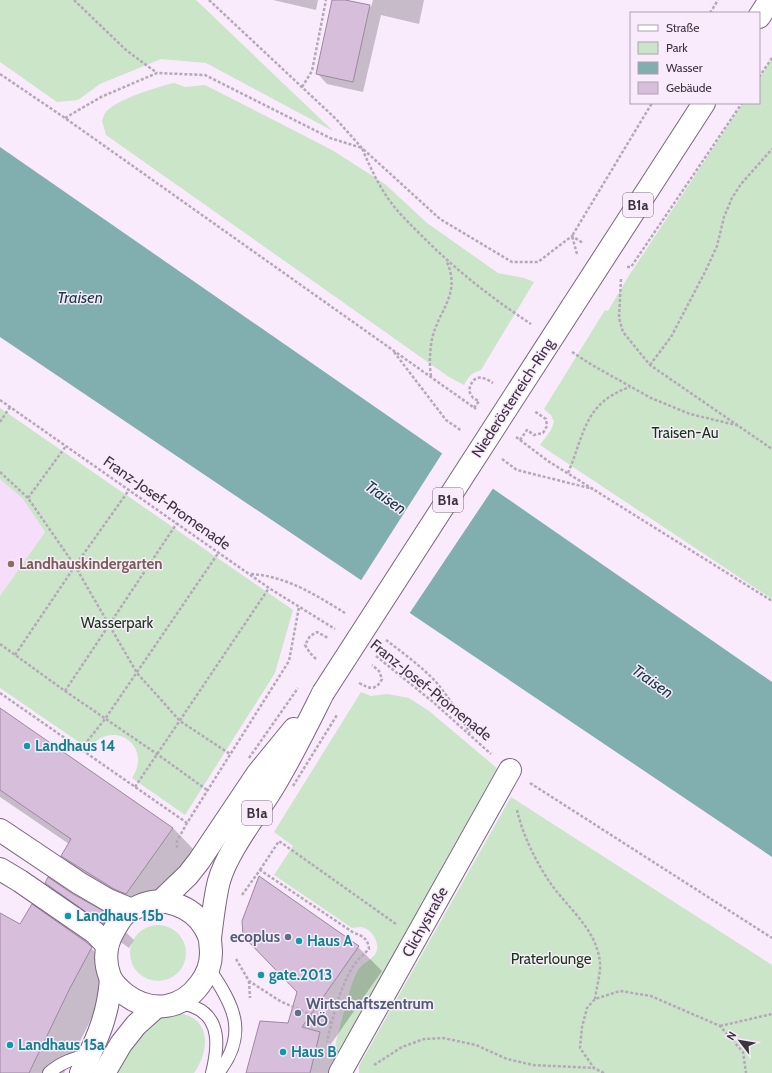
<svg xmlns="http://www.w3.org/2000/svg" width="772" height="1073" font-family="Cabin,sans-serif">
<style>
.built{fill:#f6defb}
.green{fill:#cbe5c9}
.water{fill:#81aeaf}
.pier{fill:#f9eafc}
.shadow{fill:#0003}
.building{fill:#d7bfdc;stroke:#9d87a2}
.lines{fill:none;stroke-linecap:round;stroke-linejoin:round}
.lane-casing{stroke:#7a647e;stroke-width:14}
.street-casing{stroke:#7a647e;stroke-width:24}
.primary-casing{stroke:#7a647e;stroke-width:24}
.path{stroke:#b5a8b8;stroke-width:2.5;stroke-dasharray:3 2;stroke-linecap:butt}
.lane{stroke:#fff;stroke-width:12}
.street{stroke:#fff;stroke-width:22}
.primary{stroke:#fff;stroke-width:22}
.primary-bridge-casing{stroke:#7a647e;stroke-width:24;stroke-linecap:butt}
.path-bridge{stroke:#b5a8b8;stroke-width:2.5;stroke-dasharray:3 2;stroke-linecap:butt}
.primary-bridge{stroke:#fff;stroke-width:22}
.education-dot{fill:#8d6e63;stroke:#f9eafc;stroke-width:1.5}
.culture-dot{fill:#0f9aa8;stroke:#f9eafc;stroke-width:1.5}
.service-dot{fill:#5c6f8a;stroke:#f9eafc;stroke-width:1.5}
.labels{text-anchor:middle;stroke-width:3;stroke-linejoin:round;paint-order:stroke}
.shield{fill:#f9eafc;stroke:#756a78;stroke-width:1}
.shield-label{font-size:14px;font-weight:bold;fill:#3d333f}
.street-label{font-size:15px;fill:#3d333f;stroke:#f9eafc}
.park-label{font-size:15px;fill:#123811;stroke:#f9eafc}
.education-label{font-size:15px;font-weight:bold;fill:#785e54;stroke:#f9eafc;text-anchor:start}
.culture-label{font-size:15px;font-weight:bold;fill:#0d838f;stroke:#f9eafc;text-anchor:start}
.service-label{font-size:15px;font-weight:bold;fill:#4e5e75;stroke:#f9eafc;text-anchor:end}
.water-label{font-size:16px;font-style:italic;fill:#164042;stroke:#f9eafc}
</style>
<rect width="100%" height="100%" fill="#f9eafc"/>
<polygon class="built" points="0,479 23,499 45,532 0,596"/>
<g class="green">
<polygon points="0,0 196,0 333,131 206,63 161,59 100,84 78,100 57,102 0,62"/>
<polygon points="772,59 772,599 540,445 551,430 554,422 551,415 544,409 605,310 608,311 628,277 743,103 759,103 759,79"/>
<path d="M 174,83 L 185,87 L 205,85 L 332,150 L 385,184 L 427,223 L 498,273 L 524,278 L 534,282 L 481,370 C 471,373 468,377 464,385 L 449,377 L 106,135 L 102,121 C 103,118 104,114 106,112 C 117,99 157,87 174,83 Z"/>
<path d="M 0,408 L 293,610 L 275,673 L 185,815 L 132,778 C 154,745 111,717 89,749 L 0,688 L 0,596 L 45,532 L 23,499 L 0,479 Z"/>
<path d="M 361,692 L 371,696 L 387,694 L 409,698 L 429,711 L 498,769 L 409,931 L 333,1065 C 333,1047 340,1029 344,1011 C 348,998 351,983 358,970 C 363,962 374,960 377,950 C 379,941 371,928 361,927 C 358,927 354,928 352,928 L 274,875 L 293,846 L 274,832 Z"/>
<polygon points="511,797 772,965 772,1073 359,1073 359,1066"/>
<circle cx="158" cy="953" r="28"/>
<path d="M 175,1013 C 211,1015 211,1049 194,1073 L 113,1073 C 130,1045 142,1022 175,1013 Z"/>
</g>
<polygon class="water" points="0,147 772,682 772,857 0,337"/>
<polygon class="pier" points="443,452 494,487 409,614 360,582"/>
<g class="shadow">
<polygon points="273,0 318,0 316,10"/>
<polygon points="333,0 341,0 371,7 373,0 424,0 419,24 381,15 363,92 327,84 317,73"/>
<polygon points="0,709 173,828 198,854 152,919 140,914 88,881 62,856 69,844 0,797"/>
<polygon points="46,883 72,895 108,915 134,940 129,948 72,908"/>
<polygon points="0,914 21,925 85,942 115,972 64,1073 0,1073"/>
<polygon points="358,947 382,971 331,1044 344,1057 340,1073 247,1073 288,1024"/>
</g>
<g class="building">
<polygon points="332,0 345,0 370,5 353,82 316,74"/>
<polygon points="0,708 173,828 126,894 114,889 61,856 71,839 0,790"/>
<polygon points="259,876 359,946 302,1027 320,1032 310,1073 246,1073 260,1021 288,1023 297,992 243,936 242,921"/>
<polygon points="48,877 73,894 109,914 103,924 45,883"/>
<polygon points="32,904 86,942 92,947 70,988 29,1073 0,1073 0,913 20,924"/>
</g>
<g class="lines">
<g class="lane-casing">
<g id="lane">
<path d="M 209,969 C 234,1005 249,1034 218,1073"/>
<path d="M 179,1002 C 184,1004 190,1005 194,1007 C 222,1018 218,1049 212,1073"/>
<path d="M 49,1073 C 61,1062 75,1058 90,1054"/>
</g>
</g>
<g class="street-casing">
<g id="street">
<polyline points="0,830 79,883 108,900 132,910"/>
<polyline points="0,869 20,881 94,932 107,945"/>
<polyline points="340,1073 510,770"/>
</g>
</g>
<g class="primary-casing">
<g id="primary">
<polyline points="759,17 770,0"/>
<polyline points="572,307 704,103"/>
<polyline points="161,901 188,875 199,861 258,773 294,729"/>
<path d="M 210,939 C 209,936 207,931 205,928 C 193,906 162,895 139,906 C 134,909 128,911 124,915 C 120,919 117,925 114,930 C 105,945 104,961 110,977 C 113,984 120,990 126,995 C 152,1014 182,1009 200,984 C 207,975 211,964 211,953 C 211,948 210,943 210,938 C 212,922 215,896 219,881 C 227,852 256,815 272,789 C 291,758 307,725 323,693"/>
<path d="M 81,1073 C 97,1039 108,1017 111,979"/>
<polyline points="104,1073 121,1044 136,1025 156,1007"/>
</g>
</g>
<g class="path">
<polyline points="74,0 126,50 157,73"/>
<polyline points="209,0 336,119 362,148 440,219 512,262 538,262 572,236 583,243"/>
<polyline points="710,13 718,0"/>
<polyline points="0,74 65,118 476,409"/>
<polyline points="759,77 772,58"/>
<polyline points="302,87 312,71 326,0"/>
<path d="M 65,118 L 101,97 L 157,73 L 205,75 L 330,138 L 362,148 C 369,165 377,182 387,197 C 398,213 411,225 424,238 C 457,271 493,299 531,324"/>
<polyline points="577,254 572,236 652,103"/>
<polyline points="627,267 631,267 742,103"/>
<polyline points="621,279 619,318 623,332 650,365 772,449"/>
<polyline points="394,352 446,420 462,431"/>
<polyline points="572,352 592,365 651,398 690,414 740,426"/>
<polyline points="650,365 671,337 705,272 717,246 724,217 732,198 741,184 772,149"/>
<path d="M 431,376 C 429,364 430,350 432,339 C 439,309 461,295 447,262"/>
<polyline points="0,400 269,588 335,629"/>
<path d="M 474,408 L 479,401 L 473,398 L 469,391 C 472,376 480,374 493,383"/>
<polyline points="0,422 10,407"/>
<polyline points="516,437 548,461 772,601"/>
<polyline points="520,440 527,430 534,435 543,433 547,426 546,419 534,411"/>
<polyline points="502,459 517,470 593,489"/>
<polyline points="0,472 28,498 75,566 137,673 180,721 230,754"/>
<path d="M 568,473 C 585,433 584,403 630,387"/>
<polyline points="28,498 66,446"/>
<path d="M 251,574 C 286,576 316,595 345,613"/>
<path d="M 386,640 C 403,653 421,666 436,682 C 449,697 460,716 470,733"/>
<polyline points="0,644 65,691 157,754 207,790"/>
<polyline points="15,655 75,566 129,490"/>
<polyline points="376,656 433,702 491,754"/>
<polyline points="316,659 310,653 305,645 310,636 317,632 328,638 328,637"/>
<path d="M 359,683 C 370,689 376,691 382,679 L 379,671 L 372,665"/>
<polyline points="65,691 177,523"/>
<polyline points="0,693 187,823"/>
<polyline points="81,749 105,719 219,552"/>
<polyline points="530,783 772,938"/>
<polyline points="135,787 269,588"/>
<path d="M 517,810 C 523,836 536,862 551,884 C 569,909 597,930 600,963 C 601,973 596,989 595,999"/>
<polyline points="177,848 177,841 187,823 289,661 299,607"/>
<polyline points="260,870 279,841 396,924"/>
<path d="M 242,895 L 260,870 L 354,933 C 363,936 368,939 369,949 C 364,954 358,959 354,965 C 341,984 332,1019 327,1042"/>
<polyline points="236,959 249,981 280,1001 318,1018 331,1023"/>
<polyline points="249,981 250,998"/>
<polyline points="720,1026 772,1014"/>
<polyline points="374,1065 402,1047 424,1039 443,1038 476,1045 507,1059 533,1065 594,1068"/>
<polyline points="604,1073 594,1068 580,1048 582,1027 587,1008 595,999 620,991 651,996 720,1026 743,1052 746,1073"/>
</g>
<use href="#lane" class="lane"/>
<use href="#street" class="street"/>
<use href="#primary" class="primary"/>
<g class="primary-bridge-casing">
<polyline id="primary-bridge" points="323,693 572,307"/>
</g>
<g class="path-bridge">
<polyline points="249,758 298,688"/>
<polyline points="293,786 337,715"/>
</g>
<use href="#primary-bridge" class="primary-bridge"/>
</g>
<circle class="education-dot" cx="11" cy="564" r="4"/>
<g class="culture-dot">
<circle cx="27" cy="746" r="4"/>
<circle cx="68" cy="916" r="4"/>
<circle cx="299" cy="941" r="4"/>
<circle cx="261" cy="975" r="4"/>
<circle cx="10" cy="1045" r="4"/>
<circle cx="283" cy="1052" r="4"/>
</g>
<g class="service-dot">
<circle cx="288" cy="937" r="4"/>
<circle cx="298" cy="1013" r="4"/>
</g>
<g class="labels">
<g class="shield">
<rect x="623" y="193" width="30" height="24" rx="3"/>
<rect x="433" y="488" width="30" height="24" rx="3"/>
<rect x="242" y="801" width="30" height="24" rx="3"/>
</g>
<g class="shield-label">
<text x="638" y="210">B1a</text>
<text x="448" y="505">B1a</text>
<text x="257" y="818">B1a</text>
</g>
<g class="street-label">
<text transform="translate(513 398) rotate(-57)" y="5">Niederösterreich-Ring</text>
<text transform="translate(167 503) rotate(35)" y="5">Franz-Josef-Promenade</text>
<text transform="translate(431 690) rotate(39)" y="5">Franz-Josef-Promenade</text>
<text transform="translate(425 922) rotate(-61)" y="5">Clichystraße</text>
</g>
<g class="park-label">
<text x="685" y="438">Traisen-Au</text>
<text x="117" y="628">Wasserpark</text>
<text x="551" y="964">Praterlounge</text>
</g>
<g class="education-label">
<text x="19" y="569">Landhauskindergarten</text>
</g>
<g class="culture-label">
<text x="35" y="751">Landhaus 14</text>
<text x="76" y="921">Landhaus 15b</text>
<text x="307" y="946">Haus A</text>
<text x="269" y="980">gate.2013</text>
<text x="18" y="1050">Landhaus 15a</text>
<text x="291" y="1057">Haus B</text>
</g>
<g class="service-label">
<text x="280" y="942">ecoplus</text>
<text x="306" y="1009" text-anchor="start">Wirtschaftszentrum<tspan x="306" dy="17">NÖ</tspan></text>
</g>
<g class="water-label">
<text x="80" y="303">Traisen</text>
<text transform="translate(386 497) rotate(35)" y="6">Traisen</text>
<text transform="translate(653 681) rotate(35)" y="6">Traisen</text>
</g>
</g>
<rect x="630" y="12" width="130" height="92" fill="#f9eafc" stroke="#aea1b0"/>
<rect x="638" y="25" width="20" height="6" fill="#ffffff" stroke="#aea1b0"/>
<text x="666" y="32" font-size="12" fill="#3d333f">Straße</text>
<rect x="638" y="42" width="20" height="12" fill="#cbe5c9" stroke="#aea1b0"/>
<text x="666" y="52" font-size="12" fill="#3d333f">Park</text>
<rect x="638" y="62" width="20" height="12" fill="#81aeaf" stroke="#aea1b0"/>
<text x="666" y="72" font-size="12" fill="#3d333f">Wasser</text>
<rect x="638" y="82" width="20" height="12" fill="#d7bfdc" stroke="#aea1b0"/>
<text x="666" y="92" font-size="12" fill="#3d333f">Gebäude</text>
<g transform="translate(740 1041) rotate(301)" stroke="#f9eafc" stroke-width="3" paint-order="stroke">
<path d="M0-3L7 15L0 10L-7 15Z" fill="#3d333f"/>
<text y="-6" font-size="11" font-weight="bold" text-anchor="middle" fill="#3d333f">N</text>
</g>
</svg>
